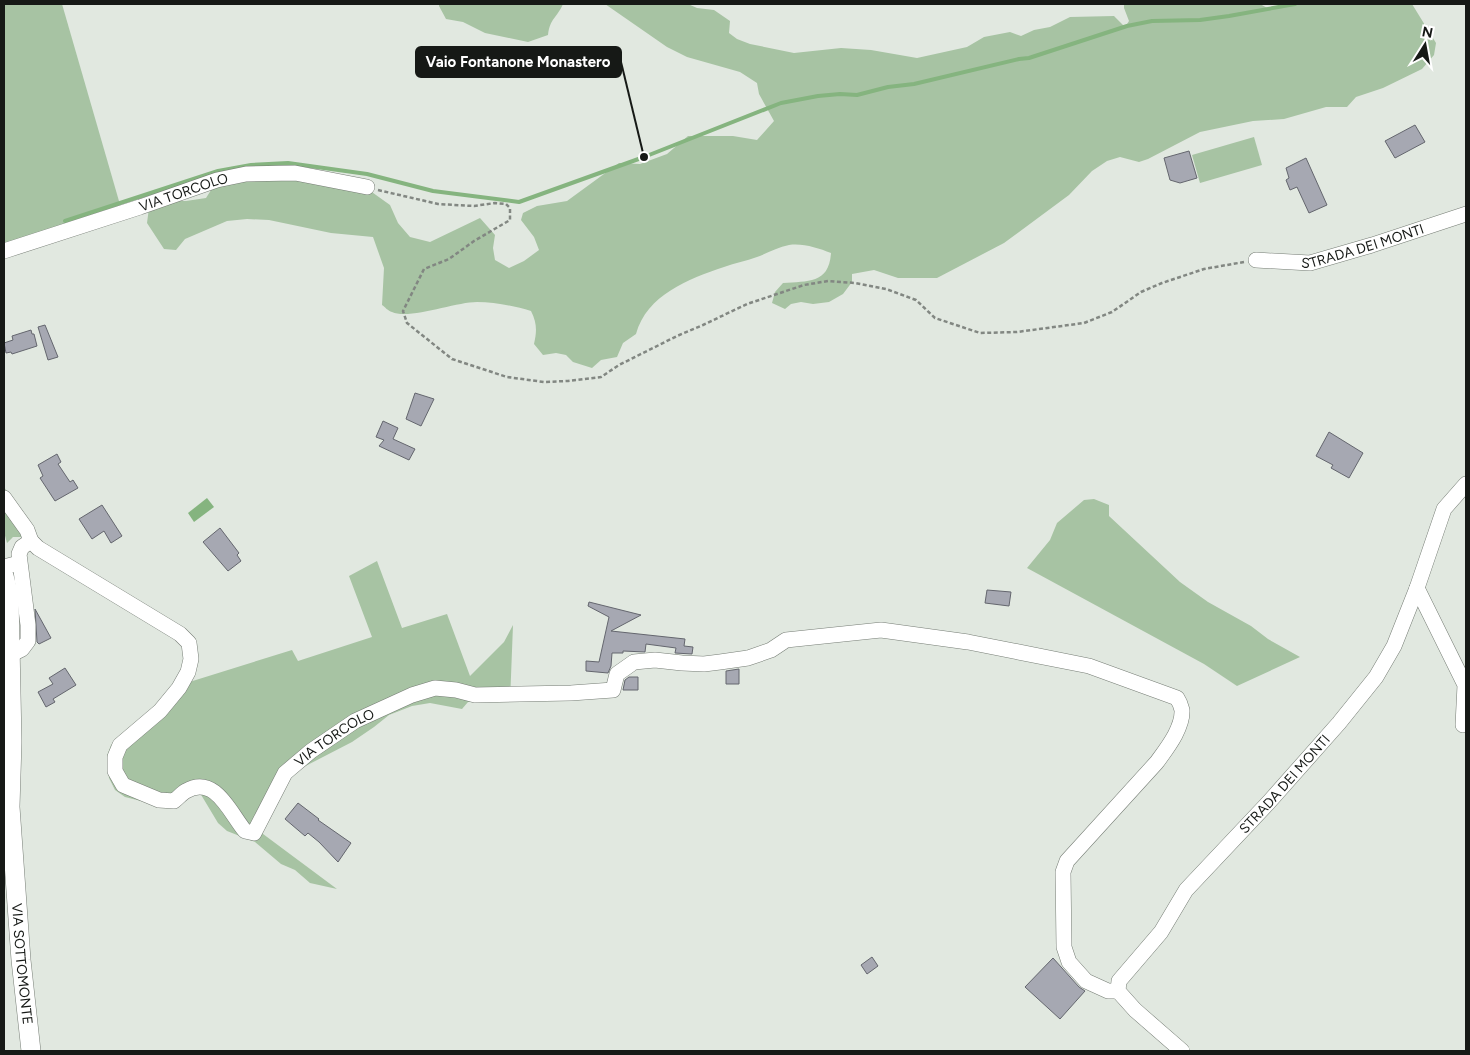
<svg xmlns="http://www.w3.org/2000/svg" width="1470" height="1055" font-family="Figtree,sans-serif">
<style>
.green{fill:#a7c3a3}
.water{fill:#85b47f}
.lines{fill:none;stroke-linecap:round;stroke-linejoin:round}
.stream{stroke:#85b47f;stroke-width:4}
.building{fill:#a6a8b2;stroke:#64666e}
.minor-casing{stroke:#767d75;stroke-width:16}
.major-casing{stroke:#767d75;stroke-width:20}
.path{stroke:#828782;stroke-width:2.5;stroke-dasharray:4 2.5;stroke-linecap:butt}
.minor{stroke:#fff;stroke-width:15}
.major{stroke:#fff;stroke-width:19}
.labels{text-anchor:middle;stroke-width:4;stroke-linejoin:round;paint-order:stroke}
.street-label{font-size:14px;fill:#161916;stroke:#fff}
.leader{fill:none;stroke:#161916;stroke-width:2}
.callout-dot{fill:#161916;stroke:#fff;stroke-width:2}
.callout{fill:#161916;stroke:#161916;stroke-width:2}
.callout-label{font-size:15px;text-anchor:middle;font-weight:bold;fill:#fff}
</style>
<rect width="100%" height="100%" fill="#e1e8e0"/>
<g class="green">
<polygon points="4,4 62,4 121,208 4,248"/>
<path d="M 439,4 L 563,4 C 557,18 550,18 548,35 L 528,42 L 485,33 L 463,22 L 446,19 L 439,6 Z"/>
<path d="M 605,4 L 688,4 L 697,8 L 714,10 L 730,21 L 729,33 L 737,39 L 750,44 L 794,53 L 841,48 L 871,50 L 917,58 L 967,47 L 984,37 L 1010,32 L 1021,36 L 1034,30 L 1050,27 L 1070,17 L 1114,16 L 1125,27 L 1129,21 L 1124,8 L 1124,4 L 1260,4 L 1271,10 L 1282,4 L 1412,4 L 1436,43 L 1434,55 L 1422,69 L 1383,88 L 1356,97 L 1347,107 L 1326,107 L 1284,119 L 1253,121 L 1200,132 L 1148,159 L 1139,162 L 1120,157 L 1107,161 L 1092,171 L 1069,195 L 1004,243 L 937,278 L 898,278 L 874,270 L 852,274 L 852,282 L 843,294 L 829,302 L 813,304 L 801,302 L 791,304 L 785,309 L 772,303 L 775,292 L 783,283 C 808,281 829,284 831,253 C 818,248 803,243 789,245 C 778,247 768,253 757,257 C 746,261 735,263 724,267 C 688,279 647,295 636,334 L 623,343 L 617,357 L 601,360 L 592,368 L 573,362 L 566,355 L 556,353 L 543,355 L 534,344 C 537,331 537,323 531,311 C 514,306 495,302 477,302 C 455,302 409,320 392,312 C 388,311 385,307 382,305 L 384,268 L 373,237 L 331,233 L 269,220 L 247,219 L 227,221 L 185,239 L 176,250 L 164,249 L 147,223 L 149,208 L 165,201 L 186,201 L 206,198 L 218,179 L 237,174 L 291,181 L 312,179 L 369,190 L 390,205 L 398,223 L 410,237 L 430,242 L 480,218 L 495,235 L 493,248 L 495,260 L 509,268 L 524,261 L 539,250 L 534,237 L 521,220 L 523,213 L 537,206 L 567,201 L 619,163 L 640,164 L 667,154 L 688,136 L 733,136 L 757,140 L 774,121 L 759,94 L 757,83 L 740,72 L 687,57 L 667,47 Z"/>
<polygon points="1254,137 1262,165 1200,183 1192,155"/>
<polygon points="4,487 26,519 22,537 13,537 7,543 4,532"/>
<polygon points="1094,499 1109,505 1109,516 1180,582 1208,602 1251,626 1268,639 1300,657 1237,686 1204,664 1027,568 1050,540 1057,523 1084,500"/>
<polygon points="377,561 402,628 447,614 470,676 504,642 513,625 510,702 468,702 462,709 430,703 412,706 389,715 374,727 352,742 290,774 259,831 337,889 310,883 295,870 281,864 255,842 227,831 218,823 200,793 161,806 125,797 115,790 109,778 107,756 111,745 134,729 183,684 292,650 298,661 372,637 349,576"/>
</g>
<polygon class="water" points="207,498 214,507 194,522 188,513"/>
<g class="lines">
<polyline class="stream" points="65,221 218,171 251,165 288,163 367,174 433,191 519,202 644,157 781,103 818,96 840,94 857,95 888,87 914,84 1019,59 1029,58 1127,26 1152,21 1200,20 1229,16 1295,4"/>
</g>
<g class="building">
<polygon points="1415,125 1425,142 1395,158 1385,141"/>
<polygon points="1189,151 1197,178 1180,183 1170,180 1164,158"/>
<polygon points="1306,158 1327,205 1309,213 1297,187 1290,190 1286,180 1289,178 1286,168"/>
<polygon points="45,325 58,357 48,360 38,327"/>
<polygon points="31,330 32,334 34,334 37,346 12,354 11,352 6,353 4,343 13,340 12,336"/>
<polygon points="415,393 434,399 421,426 406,419"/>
<polygon points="383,421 398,428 393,439 415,449 409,460 379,446 384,440 376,437"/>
<polygon points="1329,432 1363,453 1349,478 1331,468 1333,465 1316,456"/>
<polygon points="57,454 61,462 58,464 70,482 73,480 78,488 55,501 40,478 43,476 38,465"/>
<polygon points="102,505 122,536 111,543 104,531 92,539 79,519"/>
<polygon points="220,528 239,553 237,555 241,561 228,571 203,542"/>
<polygon points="987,590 1011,592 1009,606 985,603"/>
<polygon points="589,602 641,615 611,631 685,639 684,646 693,647 692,654 675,653 676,648 646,644 645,652 623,651 623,653 612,653 611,666 608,673 586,671 586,661 599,662 609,617 588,606"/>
<polygon points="35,609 51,638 39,644 37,642"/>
<polygon points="65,668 76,685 53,699 55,702 46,707 38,692 53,684 49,678"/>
<polygon points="739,669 739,684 726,684 726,671"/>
<polygon points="629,677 638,677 638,690 623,690 625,680"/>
<polygon points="298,803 319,819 318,820 351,843 338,862 319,842 308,833 305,836 285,819"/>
<polygon points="872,957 878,966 867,974 861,965"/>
<polygon points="1053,958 1079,987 1085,991 1060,1019 1025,987"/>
</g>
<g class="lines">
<g class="minor-casing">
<g id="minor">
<path id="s1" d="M 4,251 L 140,207 L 217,180 L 246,174 L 295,173 L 367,187"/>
<path id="s2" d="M 1256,260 L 1310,263 L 1372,245 L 1466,214"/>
<polyline points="4,498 27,530 31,541"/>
<polyline points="4,567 19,563"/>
<polyline points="1417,588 1465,685 1463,725"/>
<path id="s3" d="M 10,655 L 22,649 L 28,641 L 28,625 L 19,554 L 22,547 L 31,541 L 38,548 L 180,634 L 189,643 L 191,659 L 188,672 L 179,688 L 160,711 L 120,745 L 115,757 L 115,771 L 123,785 L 159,800 L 174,801 C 178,798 182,793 186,791 C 215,774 230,813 245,831 L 254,833 L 285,773 L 311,751 L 355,721 L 412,695 L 435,688 L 456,690 L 475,695 L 571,693 L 613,690 L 617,674 L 634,662 L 655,660 L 682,663 L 704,664 L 720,662 L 748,658 L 771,650 L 786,640 L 881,630 L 968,642 L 1089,666 L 1177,698 C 1179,701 1181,706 1182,710 C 1183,728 1167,748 1157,762 L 1067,861 L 1063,872 L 1064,947 L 1069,962 L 1086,981 L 1108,991 L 1118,991"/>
<path id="s4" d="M 1182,1051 L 1135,1010 L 1118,991 L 1119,981 L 1161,932 L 1186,890 L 1269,802 L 1339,723 L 1376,677 L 1394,646 L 1417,588 L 1444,509 L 1466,484"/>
</g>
</g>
<g class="major-casing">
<g id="major">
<path id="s5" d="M 4,576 L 9,596 L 12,742 L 10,807 L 21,960 L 31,1051"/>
</g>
</g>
<polyline class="path" points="378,190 438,204 474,206 495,203 506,204 510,208 510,220 474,241 449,259 424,269 403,311 407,323 452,359 507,377 544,382 568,381 601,377 619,365 677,336 703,325 747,304 804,285 828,281 855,283 886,289 916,300 935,318 980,333 1017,332 1084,323 1112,312 1141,292 1162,283 1204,269 1244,262"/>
<use href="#minor" class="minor"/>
<use href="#major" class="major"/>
</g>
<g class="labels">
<g class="street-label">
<text dy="5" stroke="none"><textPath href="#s1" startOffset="189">VIA TORCOLO</textPath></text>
<text dy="5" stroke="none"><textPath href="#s2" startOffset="109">STRADA DEI MONTI</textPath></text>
<text dy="5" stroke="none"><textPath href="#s3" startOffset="779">VIA TORCOLO</textPath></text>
<text dy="5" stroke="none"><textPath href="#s4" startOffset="356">STRADA DEI MONTI</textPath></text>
<text dy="5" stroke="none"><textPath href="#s5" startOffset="389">VIA SOTTOMONTE</textPath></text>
</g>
</g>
<path class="leader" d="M644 157L621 62"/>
<circle class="callout-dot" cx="644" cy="157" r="5"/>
<rect class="callout" x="416" y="47" width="205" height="30" rx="5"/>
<g class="callout-label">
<text x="518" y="67">Vaio Fontanone Monastero</text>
</g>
<rect width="1470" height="1055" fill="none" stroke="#161916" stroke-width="10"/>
<g transform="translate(1425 45) rotate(11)" stroke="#ffffff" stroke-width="4" paint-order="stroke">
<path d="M0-4L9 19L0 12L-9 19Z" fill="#161916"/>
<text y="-8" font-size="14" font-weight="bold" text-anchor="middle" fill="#161916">N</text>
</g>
</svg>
